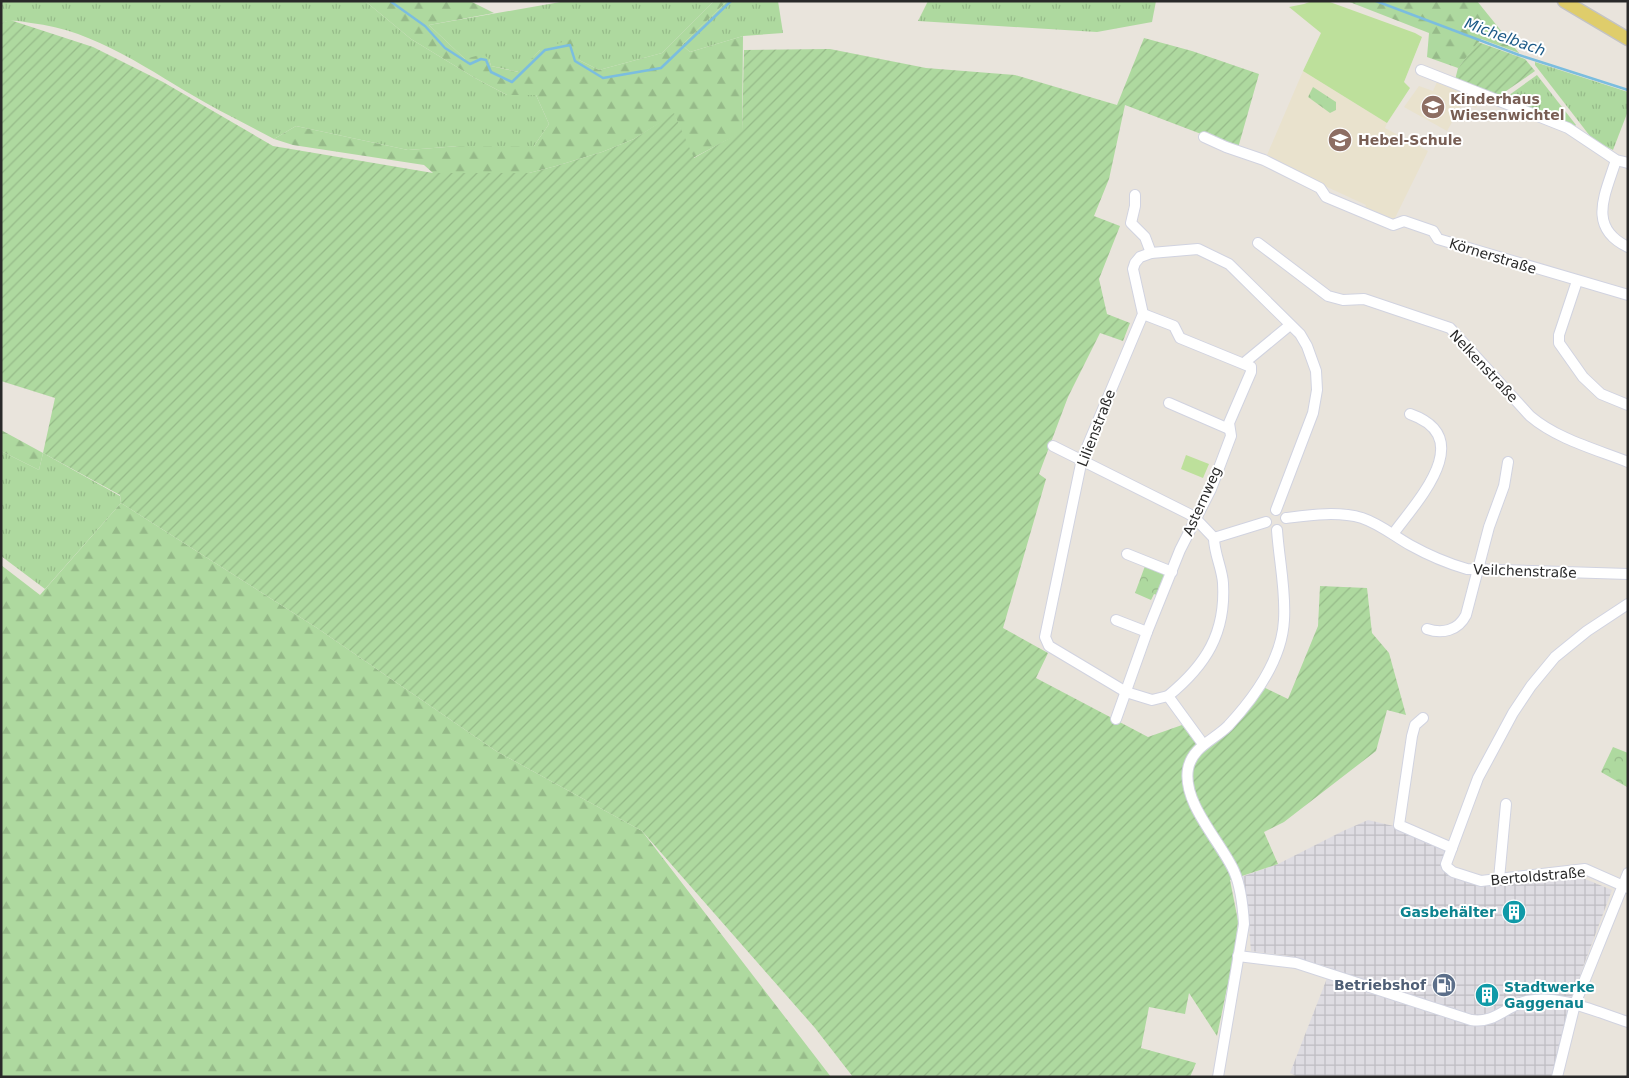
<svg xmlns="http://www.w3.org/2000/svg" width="1629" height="1078" font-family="'DejaVu Sans',sans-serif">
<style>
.industrial{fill:url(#industrial-grid)}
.education{fill:#e9e2cd}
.grass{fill:url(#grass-tufts)}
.forest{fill:url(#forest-firs)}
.park{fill:url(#park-crowns)}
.garden{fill:url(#garden-furrows)}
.pitch{fill:#bde09b}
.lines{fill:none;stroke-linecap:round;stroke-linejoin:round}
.stream{stroke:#7bbddf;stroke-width:2.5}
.minor-casing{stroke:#d1d3e0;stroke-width:12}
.major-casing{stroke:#c3c3c3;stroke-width:15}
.minor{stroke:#fff;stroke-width:10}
.major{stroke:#dfcd6b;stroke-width:12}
.labels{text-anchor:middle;stroke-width:4;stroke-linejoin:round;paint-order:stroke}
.education-label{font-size:14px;font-weight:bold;fill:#785e54;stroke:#fff;text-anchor:start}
.street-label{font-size:14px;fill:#292929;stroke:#fff}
.culture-label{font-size:14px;font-weight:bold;fill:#0d838f;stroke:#fff;text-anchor:end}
.service-label{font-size:14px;font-weight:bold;fill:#4e5e75;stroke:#fff;text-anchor:end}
.water-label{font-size:15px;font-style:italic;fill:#1d5b88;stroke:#fff}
</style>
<defs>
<pattern id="industrial-grid" width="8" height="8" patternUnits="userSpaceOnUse" patternTransform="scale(1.25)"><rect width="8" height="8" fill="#dedce2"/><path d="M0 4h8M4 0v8" fill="none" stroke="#bebdc2"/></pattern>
<pattern id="grass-tufts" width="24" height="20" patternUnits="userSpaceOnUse" patternTransform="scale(1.25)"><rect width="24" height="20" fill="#aed99f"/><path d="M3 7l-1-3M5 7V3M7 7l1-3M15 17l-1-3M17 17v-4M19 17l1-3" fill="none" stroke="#96ba89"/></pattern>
<pattern id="forest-firs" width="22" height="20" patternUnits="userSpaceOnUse" patternTransform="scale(1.25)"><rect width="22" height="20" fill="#aed99f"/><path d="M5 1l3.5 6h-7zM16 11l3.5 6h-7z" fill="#96ba89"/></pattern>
<pattern id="park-crowns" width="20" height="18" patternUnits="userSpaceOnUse" patternTransform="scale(1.25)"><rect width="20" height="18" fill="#aed99f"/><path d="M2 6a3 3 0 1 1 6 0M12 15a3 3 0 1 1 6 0" fill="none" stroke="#96ba89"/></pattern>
<pattern id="garden-furrows" width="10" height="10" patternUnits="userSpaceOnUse" patternTransform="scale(1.25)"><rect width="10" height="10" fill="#aed99f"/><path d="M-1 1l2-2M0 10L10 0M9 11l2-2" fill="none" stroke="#96ba89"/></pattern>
</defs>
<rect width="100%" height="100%" fill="#e9e4dc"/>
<polygon class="industrial" points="1368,820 1398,827 1447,848 1442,870 1468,880 1489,886 1578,876 1612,890 1568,1007 1554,1077 1298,1077 1290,1073 1331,968 1291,956 1251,951 1246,895 1241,877 1278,864 1343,831"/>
<g class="education">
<polygon points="1303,71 1387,123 1385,128 1428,151 1394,220 1365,208 1366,205 1327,187 1267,155"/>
<polygon points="1437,82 1479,99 1476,108 1463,103 1447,131 1404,107 1419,86 1433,91"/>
</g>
<g class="grass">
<path d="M 1,1 L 365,1 L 411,39 L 475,78 L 507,95 L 536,95 L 549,124 L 534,146 L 459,146 L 408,150 L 296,126 L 274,139 C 252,127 229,116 206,103 C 151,72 96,30 31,23 C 20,21 12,19 1,23 Z"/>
<polygon points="566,1 714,1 662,53 599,70 579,60 540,50 519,72 491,66 489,59 465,59 429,25"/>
<polygon points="727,1 778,1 783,33 743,36 690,52 682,45"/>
<polygon points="928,1 1156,1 1152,22 1097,32 918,21"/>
<polygon points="1535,62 1628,92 1628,111 1613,150 1593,140 1535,65"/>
<polygon points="1537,75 1576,125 1574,127 1505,98"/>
<polygon points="1,451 39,470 43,453 120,496 121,503 45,589 1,556"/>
</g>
<g class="forest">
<polygon points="365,1 470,1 494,13 429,25 465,59 483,54 489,59 491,66 518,72 540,50 571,39 579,60 599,70 662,53 714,1 727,1 682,45 690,52 743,36 742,132 693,158 674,114 634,139 602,152 556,166 529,173 433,173 424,165 293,145 274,139 296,126 408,150 459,146 534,146 549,124 536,95 507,95 475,78 411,39"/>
<polygon points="1347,1 1477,1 1519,53 1481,39 1458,68 1427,57 1429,33"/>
<polygon points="1,430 43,453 39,470 1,451"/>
<polygon points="121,503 317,628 496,751 642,831 831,1077 1,1077 1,565 40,595"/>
</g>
<g class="park">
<polygon points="1313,87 1336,102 1336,110 1330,113 1308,97"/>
<polygon points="1145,566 1163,573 1165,578 1159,596 1154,594 1151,600 1135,593"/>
<polygon points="1613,747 1628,753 1627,787 1601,772"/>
</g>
<g class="garden">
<polygon points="10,20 93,47 163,82 273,146 433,173 529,173 556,166 602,152 634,139 674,113 694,158 742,131 744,50 830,49 926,68 1015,75 1117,105 1144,38 1192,51 1259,74 1238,148 1125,105 1109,179 1094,216 1120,226 1099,279 1107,314 1130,323 1123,341 1100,333 1068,397 1039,474 1046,479 1003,628 1048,653 1036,678 1148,737 1182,725 1197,745 1224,725 1259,685 1288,699 1318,626 1320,586 1367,588 1372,633 1389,653 1406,715 1387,710 1376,751 1284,822 1264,832 1278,864 1230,880 1238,921 1235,950 1217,1036 1189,993 1185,1014 1149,1007 1141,1048 1196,1063 1190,1077 853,1077 815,1028 642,831 496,751 317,628 121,503 120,495 43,453 55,398 1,381 1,23"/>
<polygon points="1478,42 1525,59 1535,71 1499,96 1455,80 1458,68"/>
</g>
<g class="pitch">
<polygon points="1312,1 1327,1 1415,33 1422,37 1404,82 1410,88 1387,123 1303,71 1321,33 1289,7 1304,4"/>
<polygon points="1186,455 1209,464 1203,478 1181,469"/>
</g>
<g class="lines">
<g class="stream">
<polyline points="390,1 425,26 445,48 470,64 481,59 486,60 491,72 512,82 545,50 570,45 575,61 603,78 661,68 731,1"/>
<polyline points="1376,1 1519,55 1628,90"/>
</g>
<g class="minor-casing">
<g id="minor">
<polyline points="1421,70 1568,128 1616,160 1628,163"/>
<polyline points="1204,137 1226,147 1264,160 1320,188 1326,197 1393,225 1404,221 1433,231 1438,239 1628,295"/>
<path d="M 1616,160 C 1606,193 1586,227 1628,247"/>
<polyline points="1135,195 1135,206 1131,223 1145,237 1151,253"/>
<path d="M 1258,243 L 1328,296 L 1343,300 L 1364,299 L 1450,328 L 1530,416 C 1557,439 1595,449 1628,462"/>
<polyline points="1577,281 1559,335 1559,343 1583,377 1601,394 1628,405"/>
<polyline points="1244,363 1290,325"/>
<polyline points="1169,403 1229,429"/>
<polyline points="1053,446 1189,514 1195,518 1214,538 1266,522"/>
<path d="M 1286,518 C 1310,515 1338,511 1362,518 C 1380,524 1394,536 1410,545 C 1428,555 1446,563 1467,569 L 1628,574"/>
<path d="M 1393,534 C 1417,501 1478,438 1410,414"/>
<polyline points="1127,554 1172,572"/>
<polyline points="1628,604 1587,631 1555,657 1531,686 1513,713 1478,778 1446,864 1447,867 1453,872 1481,881 1585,869 1628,888"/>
<polyline points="1116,620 1147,632"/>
<path d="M 1427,629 C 1442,634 1458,631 1466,615 L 1489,527 L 1504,486 L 1508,462"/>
<path d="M 1168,696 C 1206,665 1226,633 1223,583 C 1222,568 1214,553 1214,538"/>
<polyline points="1423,718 1415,725 1412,736 1399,825 1452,848"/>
<polyline points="1116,719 1147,632 1180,550 1211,489 1231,436 1229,423 1251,372 1251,367 1180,338 1174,326 1143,314"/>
<polyline points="1203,744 1168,696 1152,700 1126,692 1049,646 1045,637 1082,459 1143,314 1133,269 1135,263 1140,257 1151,253 1198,249 1229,264 1300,334 1307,346 1316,371 1317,390 1313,413 1276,510"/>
<polyline points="1499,879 1506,804"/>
<path d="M 1238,956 L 1296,963 L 1471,1020 C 1495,1024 1505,1006 1527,1001 C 1561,994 1596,1012 1628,1022"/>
<path d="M 1218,1077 L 1244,924 C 1243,907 1241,887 1234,871 C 1221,842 1182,803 1188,769 C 1192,747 1214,740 1228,726 C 1254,698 1282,660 1284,620 C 1286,590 1279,560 1277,530"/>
<polyline points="1557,1077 1575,1004 1628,873"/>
</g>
</g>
<g class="major-casing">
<polyline id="major" points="1564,1 1628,39"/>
</g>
<use href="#minor" class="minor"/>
<use href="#major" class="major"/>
</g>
<defs>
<g id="school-disc" transform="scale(1.25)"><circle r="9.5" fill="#8d6e63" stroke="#fff"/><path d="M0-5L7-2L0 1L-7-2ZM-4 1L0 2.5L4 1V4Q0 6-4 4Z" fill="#fff"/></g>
<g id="building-disc" transform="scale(1.25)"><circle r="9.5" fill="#0f9aa8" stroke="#fff"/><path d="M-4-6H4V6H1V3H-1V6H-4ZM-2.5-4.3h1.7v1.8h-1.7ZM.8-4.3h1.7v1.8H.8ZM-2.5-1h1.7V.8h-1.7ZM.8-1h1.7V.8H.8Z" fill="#fff"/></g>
<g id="fuel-disc" transform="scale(1.25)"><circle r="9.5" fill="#5c6f8a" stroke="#fff"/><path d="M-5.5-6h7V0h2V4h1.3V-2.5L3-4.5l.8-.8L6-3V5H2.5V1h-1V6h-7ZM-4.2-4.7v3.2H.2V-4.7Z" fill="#fff"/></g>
</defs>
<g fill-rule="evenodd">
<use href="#school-disc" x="1433" y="107"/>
<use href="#school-disc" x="1340" y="140"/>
<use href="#building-disc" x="1514" y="912"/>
<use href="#fuel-disc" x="1444" y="985"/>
<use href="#building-disc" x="1487" y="995"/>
</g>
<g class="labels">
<g class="education-label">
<text x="1450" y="104">Kinderhaus<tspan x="1450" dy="16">Wiesenwichtel</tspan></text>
<text x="1358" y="145">Hebel-Schule</text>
</g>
<g class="street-label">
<text transform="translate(1493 256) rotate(17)" y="5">Körnerstraße</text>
<text transform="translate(1484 366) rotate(47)" y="5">Nelkenstraße</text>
<text transform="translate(1096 428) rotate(-69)" y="5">Lilienstraße</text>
<text transform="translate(1202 501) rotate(-66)" y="5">Asternweg</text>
<text transform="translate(1525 571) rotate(2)" y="5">Veilchenstraße</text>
<text transform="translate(1538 876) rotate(-5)" y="5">Bertoldstraße</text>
</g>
<g class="culture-label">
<text x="1496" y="917">Gasbehälter</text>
<text x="1504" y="992" text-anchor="start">Stadtwerke<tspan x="1504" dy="16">Gaggenau</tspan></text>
</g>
<g class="service-label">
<text x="1426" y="990">Betriebshof</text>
</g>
<g class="water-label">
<text transform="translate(1505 37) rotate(20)" y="5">Michelbach</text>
</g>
</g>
<rect width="1629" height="1078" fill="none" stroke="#292929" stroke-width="5"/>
</svg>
